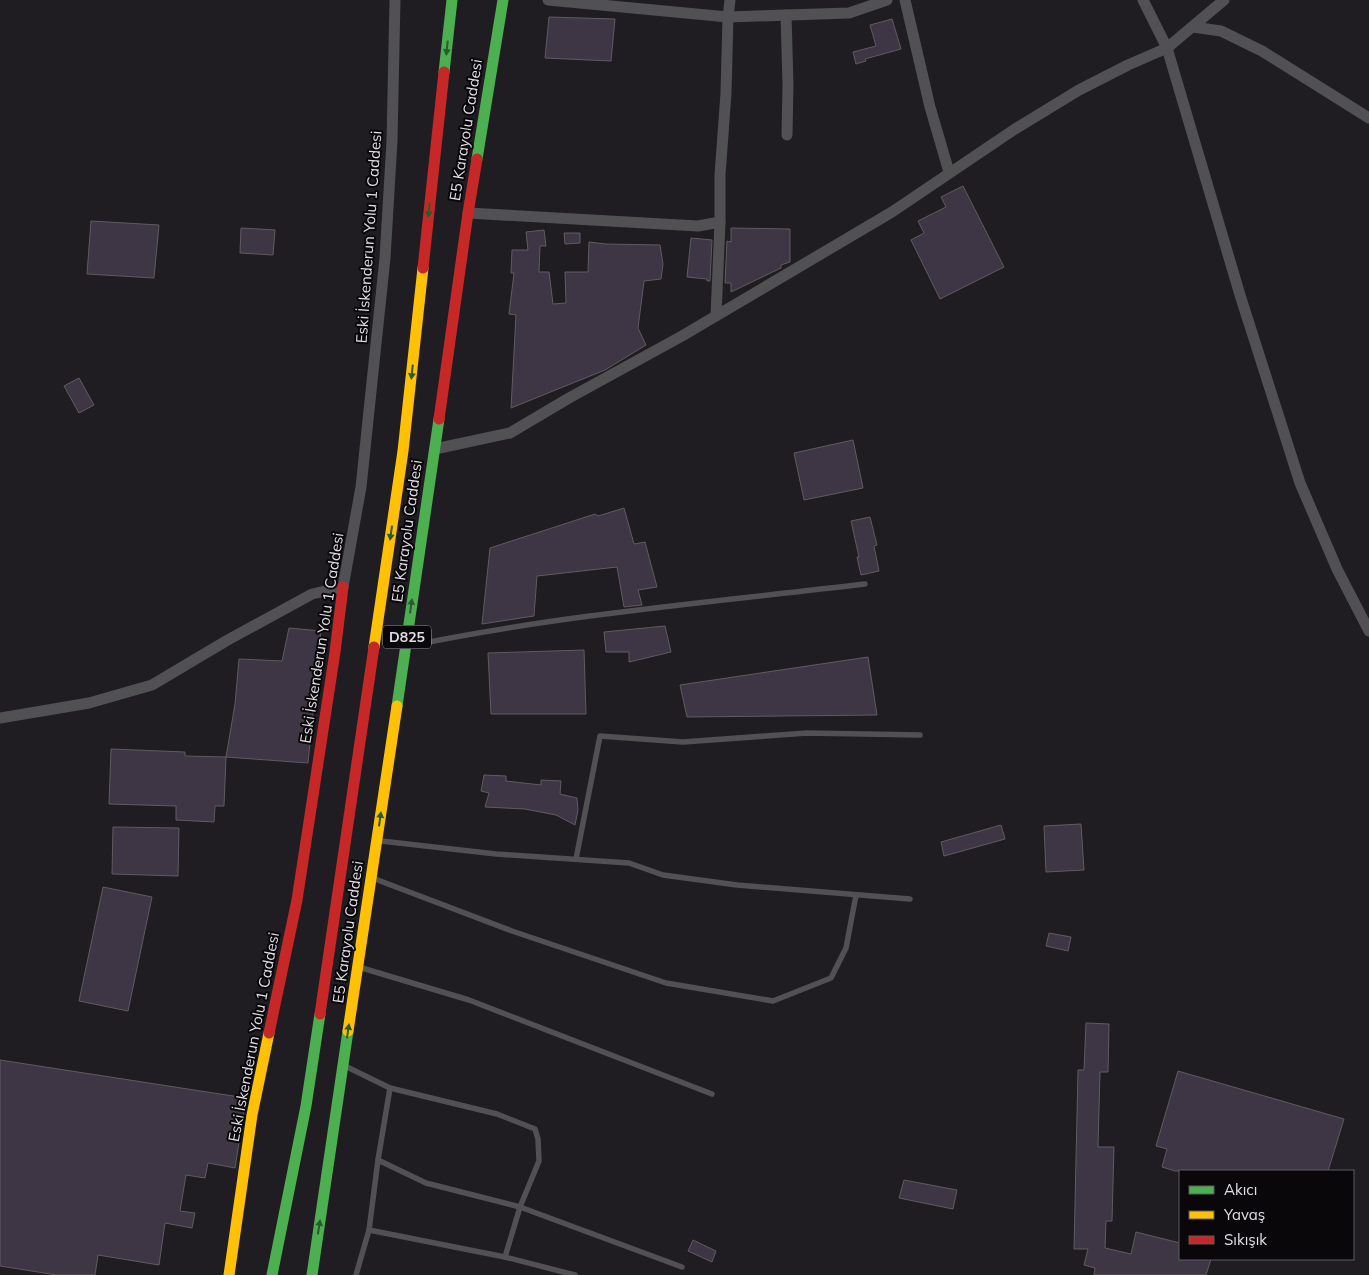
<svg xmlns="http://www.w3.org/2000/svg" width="1369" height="1275" font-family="Mulish,sans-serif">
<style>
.building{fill:#3e3644;stroke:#5e5c60}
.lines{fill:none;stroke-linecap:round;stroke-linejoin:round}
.lane{stroke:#515052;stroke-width:5.5}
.street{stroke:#515052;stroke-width:11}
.fast{stroke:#4caf50;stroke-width:11}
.slow{stroke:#ffc107;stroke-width:11}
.jam{stroke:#c62828;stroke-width:11}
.oneway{fill:#2a5b2d}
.labels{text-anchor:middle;stroke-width:4;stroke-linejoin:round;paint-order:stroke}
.shield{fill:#09070a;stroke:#a09ea3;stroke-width:1}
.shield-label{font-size:14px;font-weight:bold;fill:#e1dfe4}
.street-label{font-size:15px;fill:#e1dfe4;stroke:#09070a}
</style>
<rect width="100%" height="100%" fill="#201d22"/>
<g class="building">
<polygon points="549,17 615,19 611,61 545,58"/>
<polygon points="892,19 901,49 865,59 866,61 856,64 853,52 876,46 870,25"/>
<polygon points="963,186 1004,267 940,299 911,240 924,233 918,221 946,207 941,197"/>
<polygon points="91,221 159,225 154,278 87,274"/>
<polygon points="241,228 275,230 273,255 240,253"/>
<polygon points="731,228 790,229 790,262 781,265 781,268 731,292 731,283 725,283 727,241 731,242"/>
<polygon points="544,230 546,246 540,246 539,272 549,272 553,304 566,303 565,272 588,272 589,242 606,244 660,245 663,264 661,279 644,281 638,328 646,345 605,370 511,408 516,315 509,314 514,273 511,273 512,250 528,250 526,232"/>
<polygon points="564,233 580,233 580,243 565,244"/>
<polygon points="691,238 712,240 710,281 707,281 707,279 687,277"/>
<polygon points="79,378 94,405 79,413 64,386"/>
<polygon points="853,440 863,488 804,500 794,453"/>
<polygon points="624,508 634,544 645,542 657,587 638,590 642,605 624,607 617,567 537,576 534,616 482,624 490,548 595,514 598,516"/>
<polygon points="870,517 877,545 874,546 879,571 861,575 857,557 859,557 851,521"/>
<polygon points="665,626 671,652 629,662 629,652 606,652 604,632"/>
<polygon points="289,628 321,631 308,763 226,757 235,704 239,659 282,661"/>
<polygon points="584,650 586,714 491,714 488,653"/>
<polygon points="868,657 877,715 687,717 680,685"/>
<polygon points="111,749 185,752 185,756 226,757 224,806 215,806 214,822 176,820 176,806 109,804"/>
<polygon points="484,775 506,776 506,781 541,785 541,780 561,781 560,794 577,798 578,810 575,825 556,815 525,809 485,807 489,793 481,791"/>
<polygon points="1081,824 1084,870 1046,872 1044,826"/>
<polygon points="1001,825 1005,839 944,856 941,842"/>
<polygon points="113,827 179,828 178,876 112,874"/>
<polygon points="103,887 152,897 128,1011 79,1001"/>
<polygon points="1049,933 1071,937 1068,951 1046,946"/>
<polygon points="1086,1023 1109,1024 1108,1072 1100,1072 1098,1147 1114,1147 1112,1221 1106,1221 1105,1248 1131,1254 1136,1232 1180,1243 1180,1259 1211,1259 1206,1275 1094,1275 1095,1268 1084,1265 1088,1249 1074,1249 1078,1070 1084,1070"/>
<polygon points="0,1060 246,1098 235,1168 208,1163 205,1178 186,1175 180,1211 195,1213 192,1228 165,1223 159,1265 98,1255 95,1275 57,1275 0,1266"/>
<polygon points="1178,1071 1344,1119 1328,1171 1175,1171 1162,1167 1167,1149 1156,1146"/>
<polygon points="904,1180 957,1190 953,1209 899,1198"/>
<polygon points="693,1240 716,1251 712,1262 688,1251"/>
</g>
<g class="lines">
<g class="lane">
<path d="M 409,646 C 559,615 713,602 865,584"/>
<polyline points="381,841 496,854 629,863 663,875 737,885 910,899"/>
<polyline points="576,859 600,736 683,742 807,733 920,735"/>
<polyline points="375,879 512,931 666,983 773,1001 831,978 846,948 856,895"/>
<polyline points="362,968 469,1000 712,1094"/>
<polyline points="347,1067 390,1088 378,1160 369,1230 356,1275"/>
<polyline points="390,1088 497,1114 535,1129 538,1139 539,1161 520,1207 505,1257"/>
<polyline points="378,1160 426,1183 520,1207 682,1267"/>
<polyline points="369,1230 505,1257 575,1275"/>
</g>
<g class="street">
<polyline points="548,0 728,17 849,13 887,0"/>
<polyline points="905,0 930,107 949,172"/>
<polyline points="1143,0 1167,48 1240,295 1300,483 1337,569 1369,631"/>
<polyline points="786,15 788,85 787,135"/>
<polyline points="1193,27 1221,31 1262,51 1369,118"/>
<polyline points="468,213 698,226 720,222 720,175 726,93 728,17 730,0"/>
<polyline points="716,316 720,222"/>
<polyline points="435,449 510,433 569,398 682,336 892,212 1015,129 1079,90 1128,65 1167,48 1224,0"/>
<polyline points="0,718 89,703 152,685 226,641 312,594 343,587 361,487 385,258 392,141 395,0"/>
</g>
<g class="fast">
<polyline points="444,72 452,0"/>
<polyline points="477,159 503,0"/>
<polyline points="397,706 439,419"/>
<polyline points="272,1275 306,1106 320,1014"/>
<polyline points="312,1275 348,1031"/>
</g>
<g class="slow">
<polyline points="374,647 403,451 423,268"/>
<polyline points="348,1031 397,706"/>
<polyline points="229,1275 252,1115 269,1033"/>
</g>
<g class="jam">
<polyline points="423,268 444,72"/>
<polyline points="439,419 468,213 477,159"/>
<polyline points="320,1014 374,647"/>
<polyline points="269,1033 297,900 335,652 343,587"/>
</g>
</g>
<defs><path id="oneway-solid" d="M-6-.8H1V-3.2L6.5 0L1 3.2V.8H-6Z" transform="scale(1.25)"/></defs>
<g class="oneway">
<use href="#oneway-solid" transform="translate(447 48) rotate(96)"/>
<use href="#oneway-solid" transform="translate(429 210) rotate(96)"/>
<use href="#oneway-solid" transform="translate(412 372) rotate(96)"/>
<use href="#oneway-solid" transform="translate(391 533) rotate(98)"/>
<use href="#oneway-solid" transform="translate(411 606) rotate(-82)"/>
<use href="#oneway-solid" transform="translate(380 819) rotate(-82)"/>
<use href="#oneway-solid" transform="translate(348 1031) rotate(-82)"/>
<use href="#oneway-solid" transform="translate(319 1227) rotate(-81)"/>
</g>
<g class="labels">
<rect class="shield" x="383" y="625.5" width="48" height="23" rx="4"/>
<g class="shield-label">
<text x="407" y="642">D825</text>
</g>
<g class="street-label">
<text transform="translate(466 130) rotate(-81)" y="5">E5 Karayolu Caddesi</text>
<text transform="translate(369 237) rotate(-86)" y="5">Eski İskenderun Yolu 1 Caddesi</text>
<text transform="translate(407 531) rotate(-82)" y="5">E5 Karayolu Caddesi</text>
<text transform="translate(322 638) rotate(-81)" y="5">Eski İskenderun Yolu 1 Caddesi</text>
<text transform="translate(348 932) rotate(-82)" y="5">E5 Karayolu Caddesi</text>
<text transform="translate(254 1037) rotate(-79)" y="5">Eski İskenderun Yolu 1 Caddesi</text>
</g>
</g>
<rect x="1179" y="1170" width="175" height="90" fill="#09070a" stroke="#5f5d61"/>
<rect x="1189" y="1186" width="25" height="8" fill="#4caf50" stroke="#5f5d61"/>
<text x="1224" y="1195" font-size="15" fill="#e1dfe4">Akıcı</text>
<rect x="1189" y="1211" width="25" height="8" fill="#ffc107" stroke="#5f5d61"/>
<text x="1224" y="1220" font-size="15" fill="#e1dfe4">Yavaş</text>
<rect x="1189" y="1236" width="25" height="8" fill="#c62828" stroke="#5f5d61"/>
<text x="1224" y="1245" font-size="15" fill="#e1dfe4">Sıkışık</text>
</svg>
